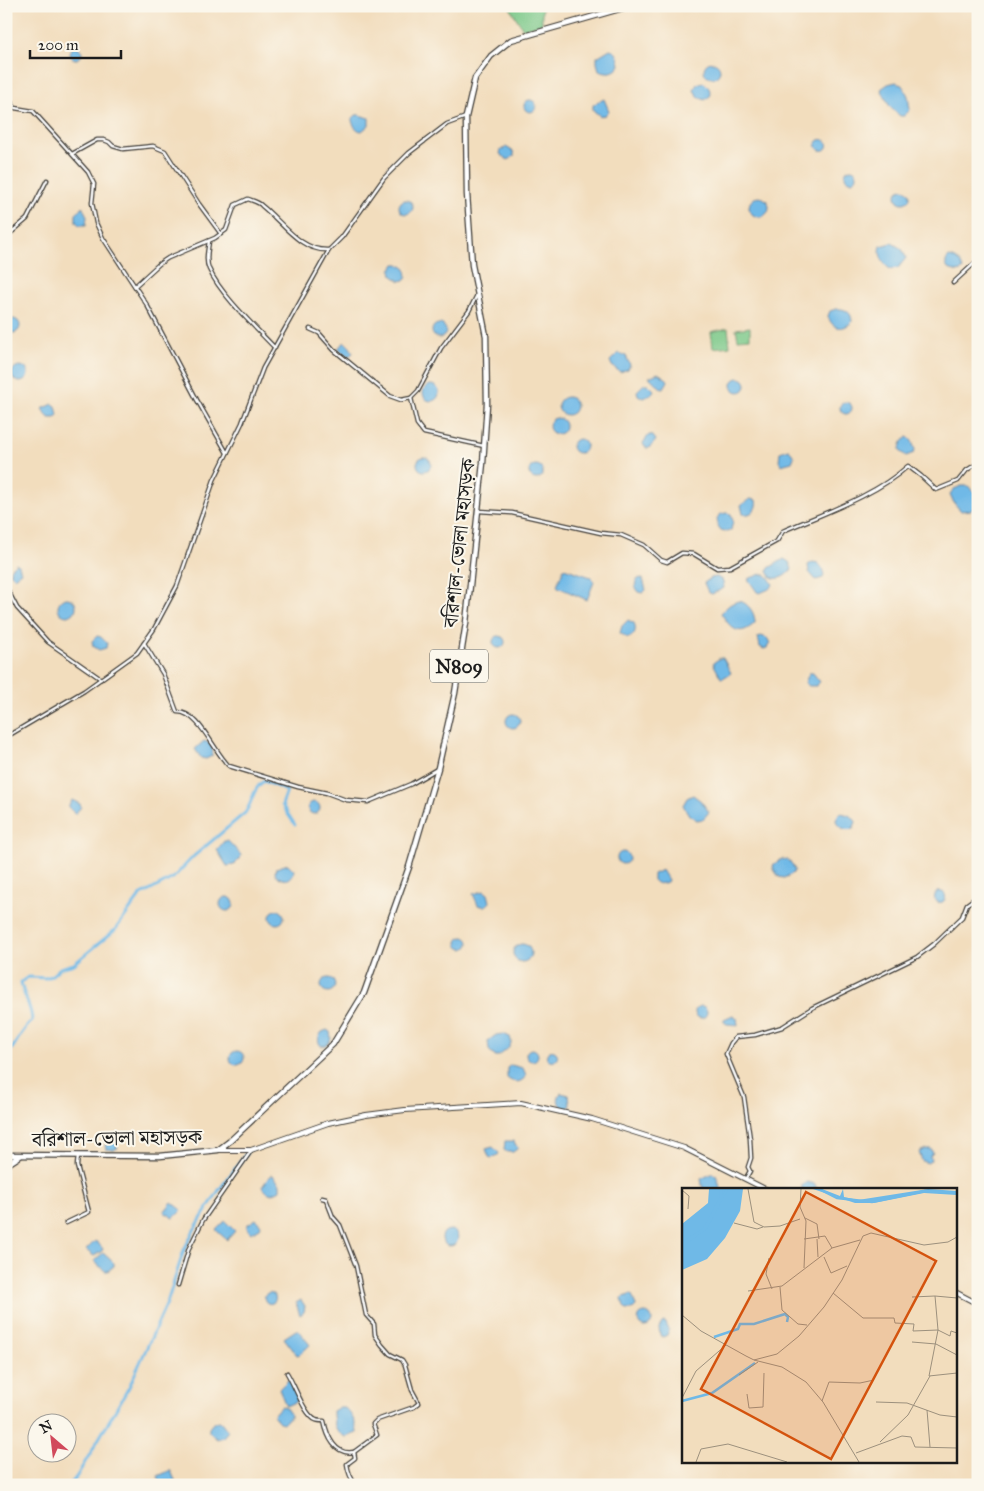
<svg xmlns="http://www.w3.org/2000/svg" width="984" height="1491" font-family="'IM FELL Great Primer','Noto Serif Bengali',serif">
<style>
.green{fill:#79c787;stroke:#4a7252}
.water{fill:#6fb9e7;stroke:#466a82}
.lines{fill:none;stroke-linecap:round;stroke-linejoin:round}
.canal{stroke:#6fb9e7;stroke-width:3}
.minor-casing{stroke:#3c3934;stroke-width:5}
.secondary-casing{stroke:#3c3934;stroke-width:6}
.trunk-casing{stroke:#3c3934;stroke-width:7}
.minor{stroke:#fff;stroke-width:2.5}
.secondary{stroke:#fff;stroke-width:4}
.trunk{stroke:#fff;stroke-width:4.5}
.labels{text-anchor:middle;stroke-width:4;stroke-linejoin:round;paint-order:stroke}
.shield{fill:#fbf7ec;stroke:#5f5e5a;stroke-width:1}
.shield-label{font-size:19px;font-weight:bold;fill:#1c1c1c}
.street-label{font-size:20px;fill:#1c1c1c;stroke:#fbf7ec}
.inset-river{fill:none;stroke:#6fb9e7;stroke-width:2.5}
.inset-road{fill:none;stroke:#9c907d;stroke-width:1}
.view{fill:#d4530e;fill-opacity:0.15;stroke:#d4530e;stroke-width:2.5}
.inset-edge{fill:none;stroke:#1c1c1c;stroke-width:2.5}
</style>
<rect width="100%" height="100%" fill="#fbf7ec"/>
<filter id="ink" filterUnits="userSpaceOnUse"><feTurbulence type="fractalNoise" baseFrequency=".02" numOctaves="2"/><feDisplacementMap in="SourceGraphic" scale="10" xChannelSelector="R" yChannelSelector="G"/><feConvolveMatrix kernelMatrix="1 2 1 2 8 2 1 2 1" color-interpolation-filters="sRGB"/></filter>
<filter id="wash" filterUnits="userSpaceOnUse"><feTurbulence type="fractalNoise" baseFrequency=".0096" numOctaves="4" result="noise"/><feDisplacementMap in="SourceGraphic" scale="20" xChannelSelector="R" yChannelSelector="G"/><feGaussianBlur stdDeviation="1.12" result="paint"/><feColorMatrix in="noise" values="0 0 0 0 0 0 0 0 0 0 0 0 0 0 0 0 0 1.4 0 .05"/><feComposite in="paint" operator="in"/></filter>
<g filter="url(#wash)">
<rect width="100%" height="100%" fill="#f2ddbd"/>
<g class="green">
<polygon points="509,6 542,6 542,24 523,29"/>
<polygon points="750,327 750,338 738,339 736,329"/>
<polygon points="728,328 730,346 713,348 711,332"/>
</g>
<g class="water">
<circle cx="76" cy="53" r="6"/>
<path d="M 610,49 C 617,51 619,58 620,65 C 615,74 607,73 599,70 L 597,63 L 597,57 Z"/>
<circle cx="712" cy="70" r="8"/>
<polygon points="703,82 709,88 711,95 705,100 698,97 694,90 697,84"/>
<polygon points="896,82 903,86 908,96 910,110 904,116 900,116 890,107 881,89 888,84"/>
<polygon points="604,99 609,111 605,115 600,116 593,110 593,105"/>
<circle cx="530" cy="106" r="6"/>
<path d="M 356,115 L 359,115 L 369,118 L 369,125 L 362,131 C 357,131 352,125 352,119 Z"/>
<circle cx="822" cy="145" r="5.5"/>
<polygon points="506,147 514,152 514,156 508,160 500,154 501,150"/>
<circle cx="851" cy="175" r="6"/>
<circle cx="903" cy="196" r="7"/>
<circle cx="759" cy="207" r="10"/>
<circle cx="406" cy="207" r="7"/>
<polygon points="82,206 87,216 86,225 79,225 76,222 76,214"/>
<path d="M 892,243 L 902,249 L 906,258 L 898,268 L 890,269 C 883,264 878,255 881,246 Z"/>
<path d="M 949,257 C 956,258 962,262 963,270 L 958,272 L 948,269 C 945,264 945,261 949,257 Z"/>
<polygon points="395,264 399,264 406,269 407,277 405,280 400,281 392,275 391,270"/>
<path d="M 836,309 C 845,308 852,312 852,322 C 842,331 832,329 828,316 L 830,311 Z"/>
<circle cx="13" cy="326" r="7"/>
<circle cx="439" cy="331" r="7"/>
<polygon points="345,342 350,347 353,353 348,357 339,350 339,347"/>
<polygon points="618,353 626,356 630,365 628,369 620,372 612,366 610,361"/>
<circle cx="20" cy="374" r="8"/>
<polygon points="658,373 667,379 668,381 664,388 661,388 649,377"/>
<circle cx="739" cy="385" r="7"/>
<polygon points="644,384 648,384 654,390 651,395 643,398 638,395 637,391"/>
<circle cx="431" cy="393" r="8"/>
<circle cx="567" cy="406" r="9"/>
<circle cx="846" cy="408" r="6"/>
<polygon points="53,404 56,406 58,415 55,418 49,418 42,409"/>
<circle cx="557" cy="426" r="8"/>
<polygon points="649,435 652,435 656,440 654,443 648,449 644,446 643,443"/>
<path d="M 908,437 L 912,441 L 915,450 L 914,453 L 906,456 L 900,451 C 900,445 902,440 908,437 Z"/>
<circle cx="579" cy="446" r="7"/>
<polygon points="789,449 794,457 792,462 781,465 779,461 780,452"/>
<circle cx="424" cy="464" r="7"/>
<circle cx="536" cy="472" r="7"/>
<polygon points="961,486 968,486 976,493 978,507 971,510 961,511 954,503 950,494 954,489"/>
<path d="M 750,499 L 756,500 C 758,508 752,516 743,514 L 741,505 Z"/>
<polygon points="726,513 731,514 733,521 731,530 727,532 721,530 718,526 717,518 721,514"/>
<path d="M 784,559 L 789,562 L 792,569 C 787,575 779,581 771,577 L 768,571 L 769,568 Z"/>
<polygon points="813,562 818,563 822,568 824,575 823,578 816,580 809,572 808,565"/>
<polygon points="16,563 19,565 21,572 14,577 11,574 10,569"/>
<polygon points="564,568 591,577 594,582 587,600 558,587 557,585"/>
<path d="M 761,574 C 768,574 770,579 773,585 L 769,589 L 760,593 L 757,592 L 748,579 Z"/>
<polygon points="717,577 723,581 724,588 712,594 708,592 704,583 711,578"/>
<polygon points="640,578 643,579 646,590 643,593 639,592 635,587 636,581"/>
<circle cx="67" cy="607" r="9"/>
<path d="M 740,601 C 749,604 755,613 755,623 C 739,638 731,629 721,613 C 727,607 731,602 740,601 Z"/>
<path d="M 628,620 L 634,623 C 637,629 635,636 628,638 L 620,633 L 622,626 Z"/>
<circle cx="499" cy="642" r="6"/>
<polygon points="97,636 101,637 107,643 106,648 99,650 93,646 92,641"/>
<polygon points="761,636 767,638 770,643 767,648 764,649 760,647 758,637"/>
<polygon points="720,658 723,658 731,673 723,678 721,678 713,663"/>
<polygon points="809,673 813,673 820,682 816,686 809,686 805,683"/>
<circle cx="513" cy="721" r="7"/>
<path d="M 204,741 C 212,743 214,749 212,756 L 206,759 L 201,758 L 195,749 Z"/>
<polygon points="693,795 701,801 709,812 703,819 697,820 689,815 683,805 687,798"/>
<polygon points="72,800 80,804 81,807 75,814 68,807"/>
<circle cx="314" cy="808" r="6"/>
<path d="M 840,813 C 847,814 853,816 856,822 L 853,829 C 844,831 841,828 836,821 L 837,817 Z"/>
<polygon points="224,841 228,841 241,855 240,859 234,865 227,866 217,850"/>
<circle cx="623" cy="858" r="6"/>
<path d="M 782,859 C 790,860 793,864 795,871 L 792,874 L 784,878 L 779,877 L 773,868 L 774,864 Z"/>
<path d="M 288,864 L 294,870 C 293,882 281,882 275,873 L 276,868 Z"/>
<path d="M 662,870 L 668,880 L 667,882 C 661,884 657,885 653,880 L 653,874 Z"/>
<path d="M 484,891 L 488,894 L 490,902 C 487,906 484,907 478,905 L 473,894 Z"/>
<circle cx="940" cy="897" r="5.5"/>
<circle cx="227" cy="904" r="7"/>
<circle cx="277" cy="917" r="7"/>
<circle cx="463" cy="943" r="6"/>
<circle cx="522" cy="953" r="9"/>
<circle cx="328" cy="985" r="7"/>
<circle cx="701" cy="1012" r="6"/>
<polygon points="733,1015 737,1018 738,1025 727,1024 724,1022 724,1019"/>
<path d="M 327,1030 L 330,1032 L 331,1039 L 327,1045 L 321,1046 C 317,1041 318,1037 322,1032 Z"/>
<path d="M 503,1034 L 510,1037 C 514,1046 506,1050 499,1056 L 494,1056 L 489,1050 L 488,1041 L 496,1035 Z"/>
<circle cx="532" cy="1055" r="6"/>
<circle cx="552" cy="1056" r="5.5"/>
<circle cx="237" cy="1058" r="7"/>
<path d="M 511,1065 L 523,1068 L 526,1075 C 523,1083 514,1084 507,1078 L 507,1068 Z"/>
<path d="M 561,1093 L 569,1095 L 570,1105 L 567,1110 C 560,1109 555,1099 561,1093 Z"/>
<polygon points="108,1139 117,1141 117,1148 114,1150 106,1149 105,1146"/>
<polygon points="505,1141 513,1141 518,1148 513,1152 507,1152 504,1150"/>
<polygon points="493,1147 499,1153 498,1155 492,1158 489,1157 486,1149"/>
<polygon points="926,1149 931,1149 933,1153 930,1156 931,1160 928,1163 922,1161 919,1152"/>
<polygon points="713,1173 714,1175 716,1175 721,1190 703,1190 701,1179"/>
<polygon points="273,1175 280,1184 280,1190 272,1194 267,1192 262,1187 269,1177"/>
<polygon points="807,1182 815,1184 817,1190 802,1190 802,1185"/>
<polygon points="172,1202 182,1210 174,1218 164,1212"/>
<polygon points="256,1219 261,1225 260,1228 251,1233 248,1230 247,1225"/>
<polygon points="225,1221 235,1231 227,1240 216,1230"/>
<circle cx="450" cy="1238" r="8"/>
<polygon points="95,1241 98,1243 103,1249 102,1251 94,1256 86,1250"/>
<polygon points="103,1253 114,1263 114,1266 108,1271 105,1271 94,1261"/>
<circle cx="270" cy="1298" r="5.5"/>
<polygon points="629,1295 632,1295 636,1306 632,1310 627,1310 624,1307 622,1298"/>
<polygon points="301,1300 305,1306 304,1312 300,1315 296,1303"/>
<circle cx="645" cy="1320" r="7"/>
<polygon points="664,1322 666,1323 669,1330 667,1335 663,1337 660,1335 659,1328 662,1323"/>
<polygon points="296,1330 299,1331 310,1345 300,1354 297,1355 284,1338"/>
<polygon points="289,1379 299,1400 286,1406 279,1389"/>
<polygon points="281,1406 285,1407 291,1415 284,1423 279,1422 273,1415"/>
<path d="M 338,1408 L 345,1408 C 351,1413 357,1424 357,1433 L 346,1437 C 335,1433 333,1422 333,1411 Z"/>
<polygon points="219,1421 221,1422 228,1431 223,1437 217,1439 209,1432 209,1428 214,1422"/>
<polygon points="169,1471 171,1471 177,1485 161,1485 158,1476"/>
</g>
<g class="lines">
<g class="canal">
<path d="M 6,1056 C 17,1045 19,1033 32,1021 C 32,1007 23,996 21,982 L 28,977 L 46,978 L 51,976 L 60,968 L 74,964 L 115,930 L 140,896 L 173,878 L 194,856 L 245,813 C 253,802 252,789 264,781 L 287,791 L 282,805 L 295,825"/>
<polyline points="70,1485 77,1476 129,1387 167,1303 184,1250 194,1230 219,1190 246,1154"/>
</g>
</g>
</g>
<g filter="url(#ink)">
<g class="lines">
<g class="minor-casing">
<g id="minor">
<polyline points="6,95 15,108 33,111 88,172 94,184 92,203 96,223 103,238 147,305 197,400 227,453"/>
<polyline points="72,154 97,140 104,140 109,142 113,146 123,149 153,146 165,151 199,204 221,234"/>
<polyline points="6,237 27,219 47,180"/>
<path d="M 209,241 C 208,250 205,260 209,269 C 220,294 255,327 275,348"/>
<polyline points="953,283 978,260"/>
<path d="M 135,286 L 159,264 L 168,258 L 215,238 L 226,230 L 235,205 L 248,199 C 253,201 259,202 262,206 C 282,222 301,252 329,250 L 342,237 L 384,178 L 409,153 L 447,124 L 466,117"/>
<polyline points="310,329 319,333 334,350 390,396 401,400 411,398 418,391 441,348 469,311 477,295"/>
<polyline points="411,398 417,424 424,433 484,446"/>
<path d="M 479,511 L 512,513 L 601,533 L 621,535 L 644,545 L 661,560 L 667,562 L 682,553 L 694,554 L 717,568 L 730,567 L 777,541 L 783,531 C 824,513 875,496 908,466 L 921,476 L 936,490 L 958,481 L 967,470 L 978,463"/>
<polyline points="6,587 17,608 48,642 101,679"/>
<path d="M 144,643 L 163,674 L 177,712 C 199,711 214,752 229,766 L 298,787 L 327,793 L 346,800 L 368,802 L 411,784 L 437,769"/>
<polyline points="6,737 84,691 137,653 154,629 177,586 214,480 242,423 263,368 329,250"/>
<polyline points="746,1178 750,1171 748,1167 751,1158 750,1139 744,1097 726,1054 731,1043 736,1037 755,1035 782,1027 812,1008 917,957 934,944 962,917 967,904 978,896"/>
<polyline points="66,1223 89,1212 77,1166 78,1155"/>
<polyline points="178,1285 189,1248 203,1220 251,1151"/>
<path d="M 287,1373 C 294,1384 305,1416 316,1420 C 318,1421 321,1421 324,1421 C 327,1436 335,1456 354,1452 L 377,1435 L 373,1424 L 377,1420 L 414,1407 L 419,1403 L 412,1390 L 405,1365 L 402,1360 L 390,1354 L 382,1345 L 375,1335 L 374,1324 L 366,1315 L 356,1266 L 340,1225 L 333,1217 L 326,1199 L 322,1198"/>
<path d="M 354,1452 L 355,1458 L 347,1464 C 348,1472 351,1479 356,1485"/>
</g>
</g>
<g class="secondary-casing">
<g id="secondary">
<polyline points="218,1150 251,1150 328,1123 366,1115 405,1110 521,1103 592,1119 684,1148 767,1190"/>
<polyline points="955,1292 978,1304"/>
</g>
</g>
<g class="trunk-casing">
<g id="trunk">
<polyline points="6,1155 160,1156 218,1150 230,1141 333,1044 364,993 409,867 438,768 455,693 466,623 483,463 487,404 486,336 472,265 467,194 466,117 475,78 491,56 511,40 630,6"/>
<polyline points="6,1165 20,1156"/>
</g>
</g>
<use href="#minor" class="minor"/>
<use href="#secondary" class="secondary"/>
<use href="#trunk" class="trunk"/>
</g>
</g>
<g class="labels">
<rect class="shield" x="430" y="649.5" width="58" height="33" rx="4"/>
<g class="shield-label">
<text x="459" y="673">N809</text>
</g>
<g class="street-label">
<text transform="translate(459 543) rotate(-84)" y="7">বরিশাল-ভোলা মহাসড়ক</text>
<text transform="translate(117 1138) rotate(-1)" y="7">বরিশাল-ভোলা মহাসড়ক</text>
</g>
</g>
<g transform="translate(682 1188)">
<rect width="275" height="275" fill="#f2ddbd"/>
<path d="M 27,1 L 61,1 L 58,23 L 43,50 L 25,71 L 0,82 L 0,36 L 26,15 ZM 131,1 L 140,1 L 158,8 L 161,1 L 162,9 L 176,12 L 246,1 L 275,3 L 275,7 L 242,5 L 192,15 L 173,15 Z" fill="#6fb9e7"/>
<path class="inset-river" d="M 137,1 L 155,10 L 190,14 L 243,3 L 275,5M 0,55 L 22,41 L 39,9 L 39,1M 0,58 L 24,40 L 45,1M 32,149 L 56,141 L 58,136 L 72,136 L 103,126 L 106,129 L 105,134M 0,213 L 30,205 L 73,175"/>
<path class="inset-road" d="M 66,1 L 72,34 L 82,39 L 98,38 L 118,31M 119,1 L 118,19 L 124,33 L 122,80M 0,2 L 7,8 L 6,21M 123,30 L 135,36 L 137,51M 52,35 L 75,41 L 81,39M 122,51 L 143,48 L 150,60 L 178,52M 135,51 L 136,69M 142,69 L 149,85 L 165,78M 87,70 L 84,86 L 90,101M 98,99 L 100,122 L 116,136 L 125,137M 66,103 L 100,98 L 150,60M 151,105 L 181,130 L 212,130 L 213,135 L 232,136 L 231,143 L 256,142 L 268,148 L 269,143 L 275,145M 253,108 L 275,110M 230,109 L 253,108 L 256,142 L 247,188 L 275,185M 0,127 L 19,143 L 64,168 L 72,172 L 95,166 L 117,148 L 142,119 L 160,92 L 181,48 L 189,45 L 242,57 L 266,54 L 275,49M 230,154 L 254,156 L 275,167M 72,172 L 100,179 L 124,194 L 141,214 L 177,274M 57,187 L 76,174M 65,206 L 67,220 L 81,219 L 82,185M 0,210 L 14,183 L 44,157M 140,213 L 147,194 L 178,195 L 192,192M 194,214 L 225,215 L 258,227 L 275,229M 245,222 L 248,259M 198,254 L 226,227 L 248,188M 174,265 L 220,248 L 229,249 L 233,259 L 275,260M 14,274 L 19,261 L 46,256 L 105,274"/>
<path class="view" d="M 124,4 L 254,73 L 149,271 L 19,201 Z"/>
<rect width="275" height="275" class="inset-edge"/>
</g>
<rect width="984" height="1491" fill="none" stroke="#fbf7ec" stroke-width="25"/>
<g transform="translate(52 1438) rotate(332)"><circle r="24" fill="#fbf7ec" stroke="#a29f99"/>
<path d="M0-4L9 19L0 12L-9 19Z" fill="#d1495b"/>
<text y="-8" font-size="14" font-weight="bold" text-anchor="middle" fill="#1c1c1c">N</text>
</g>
<path d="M30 50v8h91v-8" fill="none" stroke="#1c1c1c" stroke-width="2.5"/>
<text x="38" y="50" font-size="15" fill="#1c1c1c" stroke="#fbf7ec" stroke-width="4" paint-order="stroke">200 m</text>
</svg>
